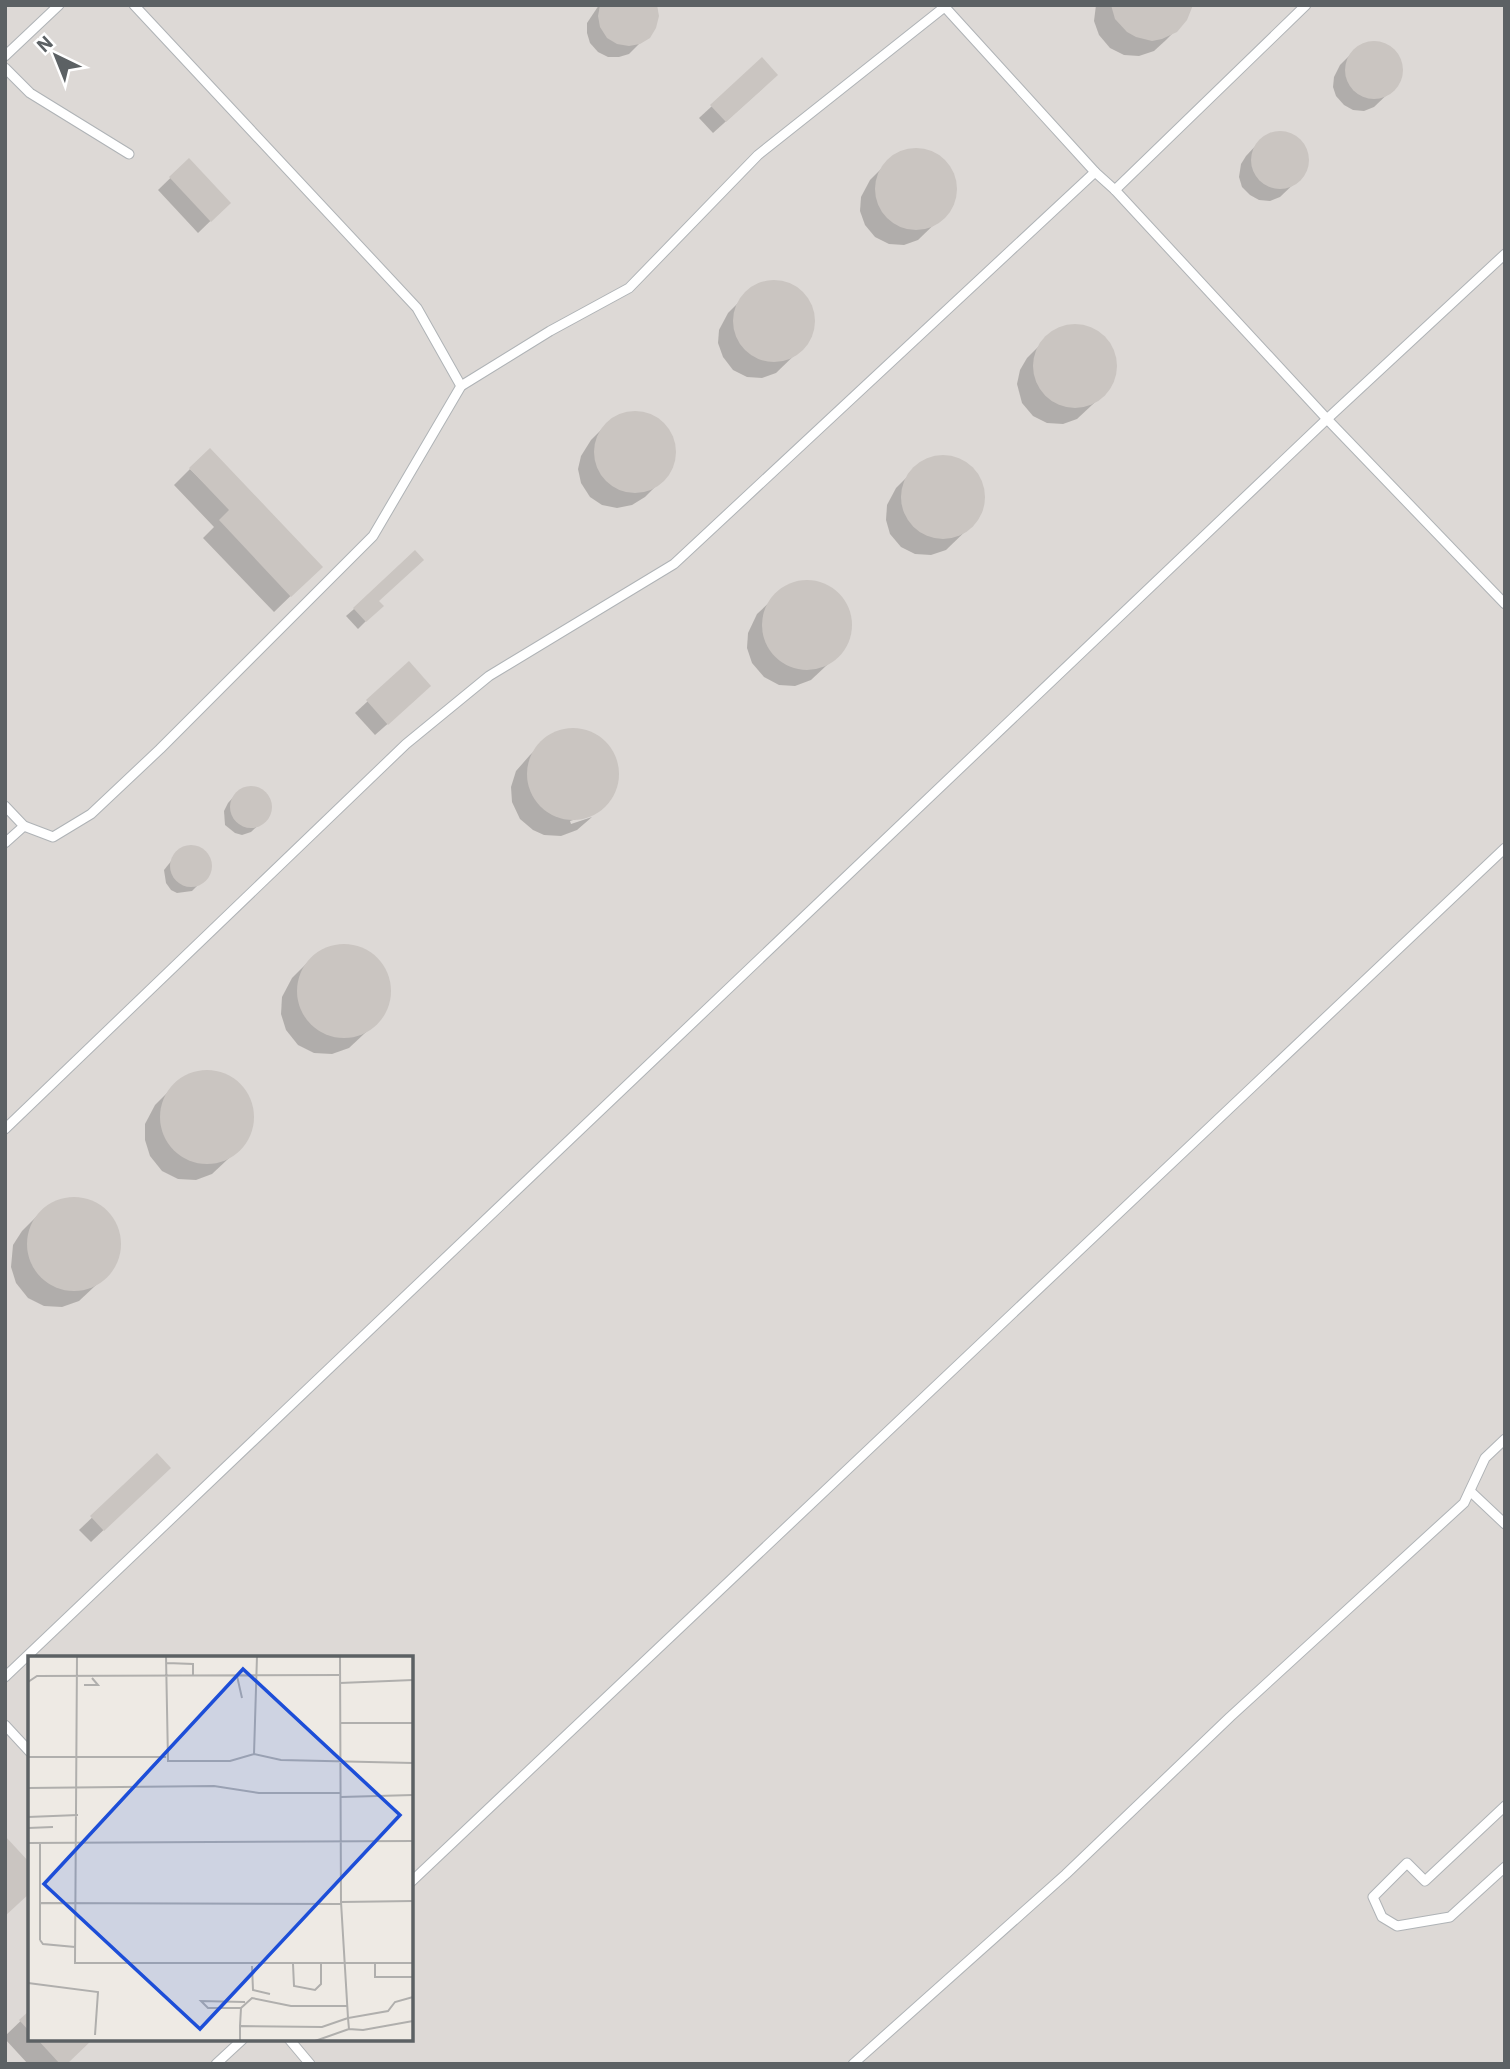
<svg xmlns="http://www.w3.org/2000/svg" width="1510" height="2069" font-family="'IBM Plex Sans',sans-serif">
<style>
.industrial{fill:#ddd9d6;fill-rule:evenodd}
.shadow{fill:#0003}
.building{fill:#cac5c1}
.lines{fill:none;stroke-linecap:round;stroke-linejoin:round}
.lane-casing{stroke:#afb3b6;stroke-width:11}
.lane{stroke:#fff;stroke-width:9}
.inset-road{fill:none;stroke:#b0afad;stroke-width:2}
.view{fill:#1d4ed8;fill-opacity:0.15;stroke:#1d4ed8;stroke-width:3.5}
.inset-edge{fill:none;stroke:#5c6164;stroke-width:3.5}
</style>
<rect width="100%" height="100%" fill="#eeeae4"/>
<path class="industrial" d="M 5,5 L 1505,5 L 1505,2064 L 5,2064 ZM 30,1658 L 411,1658 L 411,2039 L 30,2039 Z"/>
<g class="shadow">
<polygon points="599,5 655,5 653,30 629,54 619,57 608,57 598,52 590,43 587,33 587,23"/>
<polygon points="1096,5 1190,5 1183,23 1166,40 1154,51 1139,56 1124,55 1110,48 1099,35 1094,21"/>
<polygon points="1373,43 1383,45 1391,50 1398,58 1401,67 1400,78 1395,87 1374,107 1364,111 1353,110 1344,105 1336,96 1333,87 1334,77 1340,65 1353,52 1361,46"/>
<polygon points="762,60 764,87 713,133 699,118"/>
<polygon points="1276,134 1286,134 1298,140 1304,148 1307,157 1306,168 1301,177 1280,197 1270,201 1259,200 1250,195 1242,187 1239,177 1241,164 1246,156 1259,142 1267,136"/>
<polygon points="911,150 930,152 942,160 951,171 955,185 954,199 947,212 918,240 904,245 889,244 875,237 865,225 860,211 861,197 870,180 887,163 898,155"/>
<polygon points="189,160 229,203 198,233 158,190"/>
<polygon points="769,283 788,285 800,292 809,304 813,317 812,332 805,345 776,373 762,378 747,377 733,370 723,357 718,343 719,330 728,313 745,296 756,287"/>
<polygon points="1070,327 1089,329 1101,336 1111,348 1115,362 1114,377 1107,391 1077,419 1063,424 1047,423 1033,416 1022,403 1017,384 1020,370 1027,358 1045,340 1056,331"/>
<polygon points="634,413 652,417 664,426 671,438 673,453 670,467 662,480 645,497 632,505 617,508 602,505 590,497 581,483 578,469 581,456 591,440 608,423 621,415"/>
<polygon points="938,458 953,458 970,467 979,479 983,493 982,508 975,522 946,550 931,555 915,554 901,547 890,534 886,520 887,505 896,488 913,471 925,462"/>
<polygon points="190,469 304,583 274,612 203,538 214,527 174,485"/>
<polygon points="802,582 823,584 836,593 846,605 850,620 849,637 842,651 811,680 795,686 779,685 764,677 752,663 747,648 748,633 757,614 775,597 787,587"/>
<polygon points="377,602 381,606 358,629 346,616 354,609"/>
<polygon points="417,698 375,735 355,713 368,701"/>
<polygon points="567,730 583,731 598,738 609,749 616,764 617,781 608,801 596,813 570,821 571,824 592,817 577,830 561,836 544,835 533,830 520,819 512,802 511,787 516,771 530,755 548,738 557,733"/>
<polygon points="251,788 257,789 268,798 269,812 266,818 251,832 242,835 235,833 225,825 224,811 228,803 236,794 242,790"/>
<polygon points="194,847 202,850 207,855 210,868 206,877 192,891 177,893 171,890 166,883 164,870 180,850"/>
<polygon points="338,946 360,948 374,957 384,970 389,986 388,1003 380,1019 349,1048 332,1054 314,1053 298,1045 286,1030 281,1014 282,997 292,978 309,961 322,950"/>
<polygon points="207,1072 223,1075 238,1083 248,1097 253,1112 251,1130 243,1145 212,1174 196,1180 178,1179 162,1171 150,1156 145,1140 145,1124 155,1105 173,1087 186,1077"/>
<polygon points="68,1199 79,1199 90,1201 104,1210 114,1223 119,1239 117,1256 110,1272 79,1301 62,1307 44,1306 28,1298 16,1283 11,1267 13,1245 22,1231 39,1214 52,1204"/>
<polygon points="157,1456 156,1480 91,1542 79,1530"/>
<polygon points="30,2012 30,2039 91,2039 65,2064 28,2064 5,2039 5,2036"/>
</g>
<g class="building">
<polygon points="600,5 657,5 659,16 656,28 650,38 640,44 629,46 617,44 607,38 600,27 598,16"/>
<polygon points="1111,5 1193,5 1187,20 1177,32 1162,39 1152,41 1136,37 1127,32 1115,19"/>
<circle cx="1374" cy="70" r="29"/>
<polygon points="762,57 778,75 726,122 710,105"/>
<circle cx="1280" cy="160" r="29"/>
<circle cx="916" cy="189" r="41"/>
<polygon points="189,158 231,203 211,222 169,177"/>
<circle cx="774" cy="321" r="41"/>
<circle cx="1075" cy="366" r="42"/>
<circle cx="635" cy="452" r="41"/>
<polygon points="210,448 323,567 291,597 219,520 229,510 189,468"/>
<circle cx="943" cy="497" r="42"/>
<polygon points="415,550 424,560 379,601 384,606 366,622 353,608"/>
<circle cx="807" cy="625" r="45"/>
<polygon points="409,661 431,686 388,725 366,700"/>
<circle cx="573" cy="774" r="46"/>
<circle cx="251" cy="807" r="21"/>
<circle cx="191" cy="866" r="21"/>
<circle cx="344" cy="991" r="47"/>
<circle cx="207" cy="1117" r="47"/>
<circle cx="74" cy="1244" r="47"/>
<polygon points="157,1453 171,1468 104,1531 90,1516"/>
<polygon points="5,1836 30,1863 30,1893 5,1916"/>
<polygon points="30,2010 30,2032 19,2020"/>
<polygon points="37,2039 93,2039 67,2064 60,2064"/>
</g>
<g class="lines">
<g class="lane-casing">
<g id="lane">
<polyline points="134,5 417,308 461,386"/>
<polyline points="943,5 1095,172 1115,190 1327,419 1505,604"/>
<polyline points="5,56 59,5"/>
<polyline points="5,68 30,93 129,154"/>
<polyline points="1115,190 1306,5"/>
<polyline points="5,806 24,826 53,837 91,814 160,749 373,536 461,386 550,331 629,288 758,155 947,5"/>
<polyline points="5,843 24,826"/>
<polyline points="5,1129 406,744 489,676 674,564 1095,172"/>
<polyline points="1470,1491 1505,1524"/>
<polyline points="5,1677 1327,419 1505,254"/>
<polyline points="5,1725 30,1752"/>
<polyline points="1505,1806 1425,1881 1407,1863 1373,1897 1382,1917 1397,1926 1450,1917 1505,1867"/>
<polyline points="411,1882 1505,848"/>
<polyline points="289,2039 310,2064"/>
<polyline points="216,2064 243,2039"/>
<polyline points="853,2064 1066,1874 1230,1717 1464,1503 1485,1458 1505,1439"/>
</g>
</g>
<use href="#lane" class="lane"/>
</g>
<g transform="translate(28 1656)">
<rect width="385" height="385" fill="#eeeae4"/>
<path class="inset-road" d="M 49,0 L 47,307 L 385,307M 138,0 L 140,105 L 202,105 L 226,98 L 253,104 L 385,107M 139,7 L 165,8 L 165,20M 209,20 L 214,42M 0,26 L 9,20 L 311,19M 312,27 L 385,24M 56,29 L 70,29 L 64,22M 312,67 L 385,67M 226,98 L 229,0M 0,101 L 138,101M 0,132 L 186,130 L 231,137 L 312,137M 313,141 L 385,139M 0,161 L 50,159M 0,172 L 25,171M 0,187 L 385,185M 313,246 L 385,245M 13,247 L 313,248M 12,284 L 12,187M 12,284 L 15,288 L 47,291M 347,307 L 347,321 L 385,321M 265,308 L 266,330 L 287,334 L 293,328 L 293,307M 224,310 L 225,334 L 242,338M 0,327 L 70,336 L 67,379M 385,341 L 367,346 L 360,355 L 320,362 L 321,373 L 335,374 L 385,365M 213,352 L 180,352 L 173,345 L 217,346M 212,370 L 213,352 L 224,342 L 263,350 L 319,350M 212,385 L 212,370 L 294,371 L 320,362 L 313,246 L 312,0M 287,385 L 321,373"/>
<path class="view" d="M 215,13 L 372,159 L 172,373 L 16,228 Z"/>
<rect width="385" height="385" class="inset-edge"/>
</g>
<rect width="1510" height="2069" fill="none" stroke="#5c6164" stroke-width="14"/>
<g transform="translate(56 56) rotate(317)" stroke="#ffffff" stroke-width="5" paint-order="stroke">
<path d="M0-5L12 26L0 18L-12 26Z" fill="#5c6164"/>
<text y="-10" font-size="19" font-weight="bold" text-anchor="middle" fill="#5c6164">N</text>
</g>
</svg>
